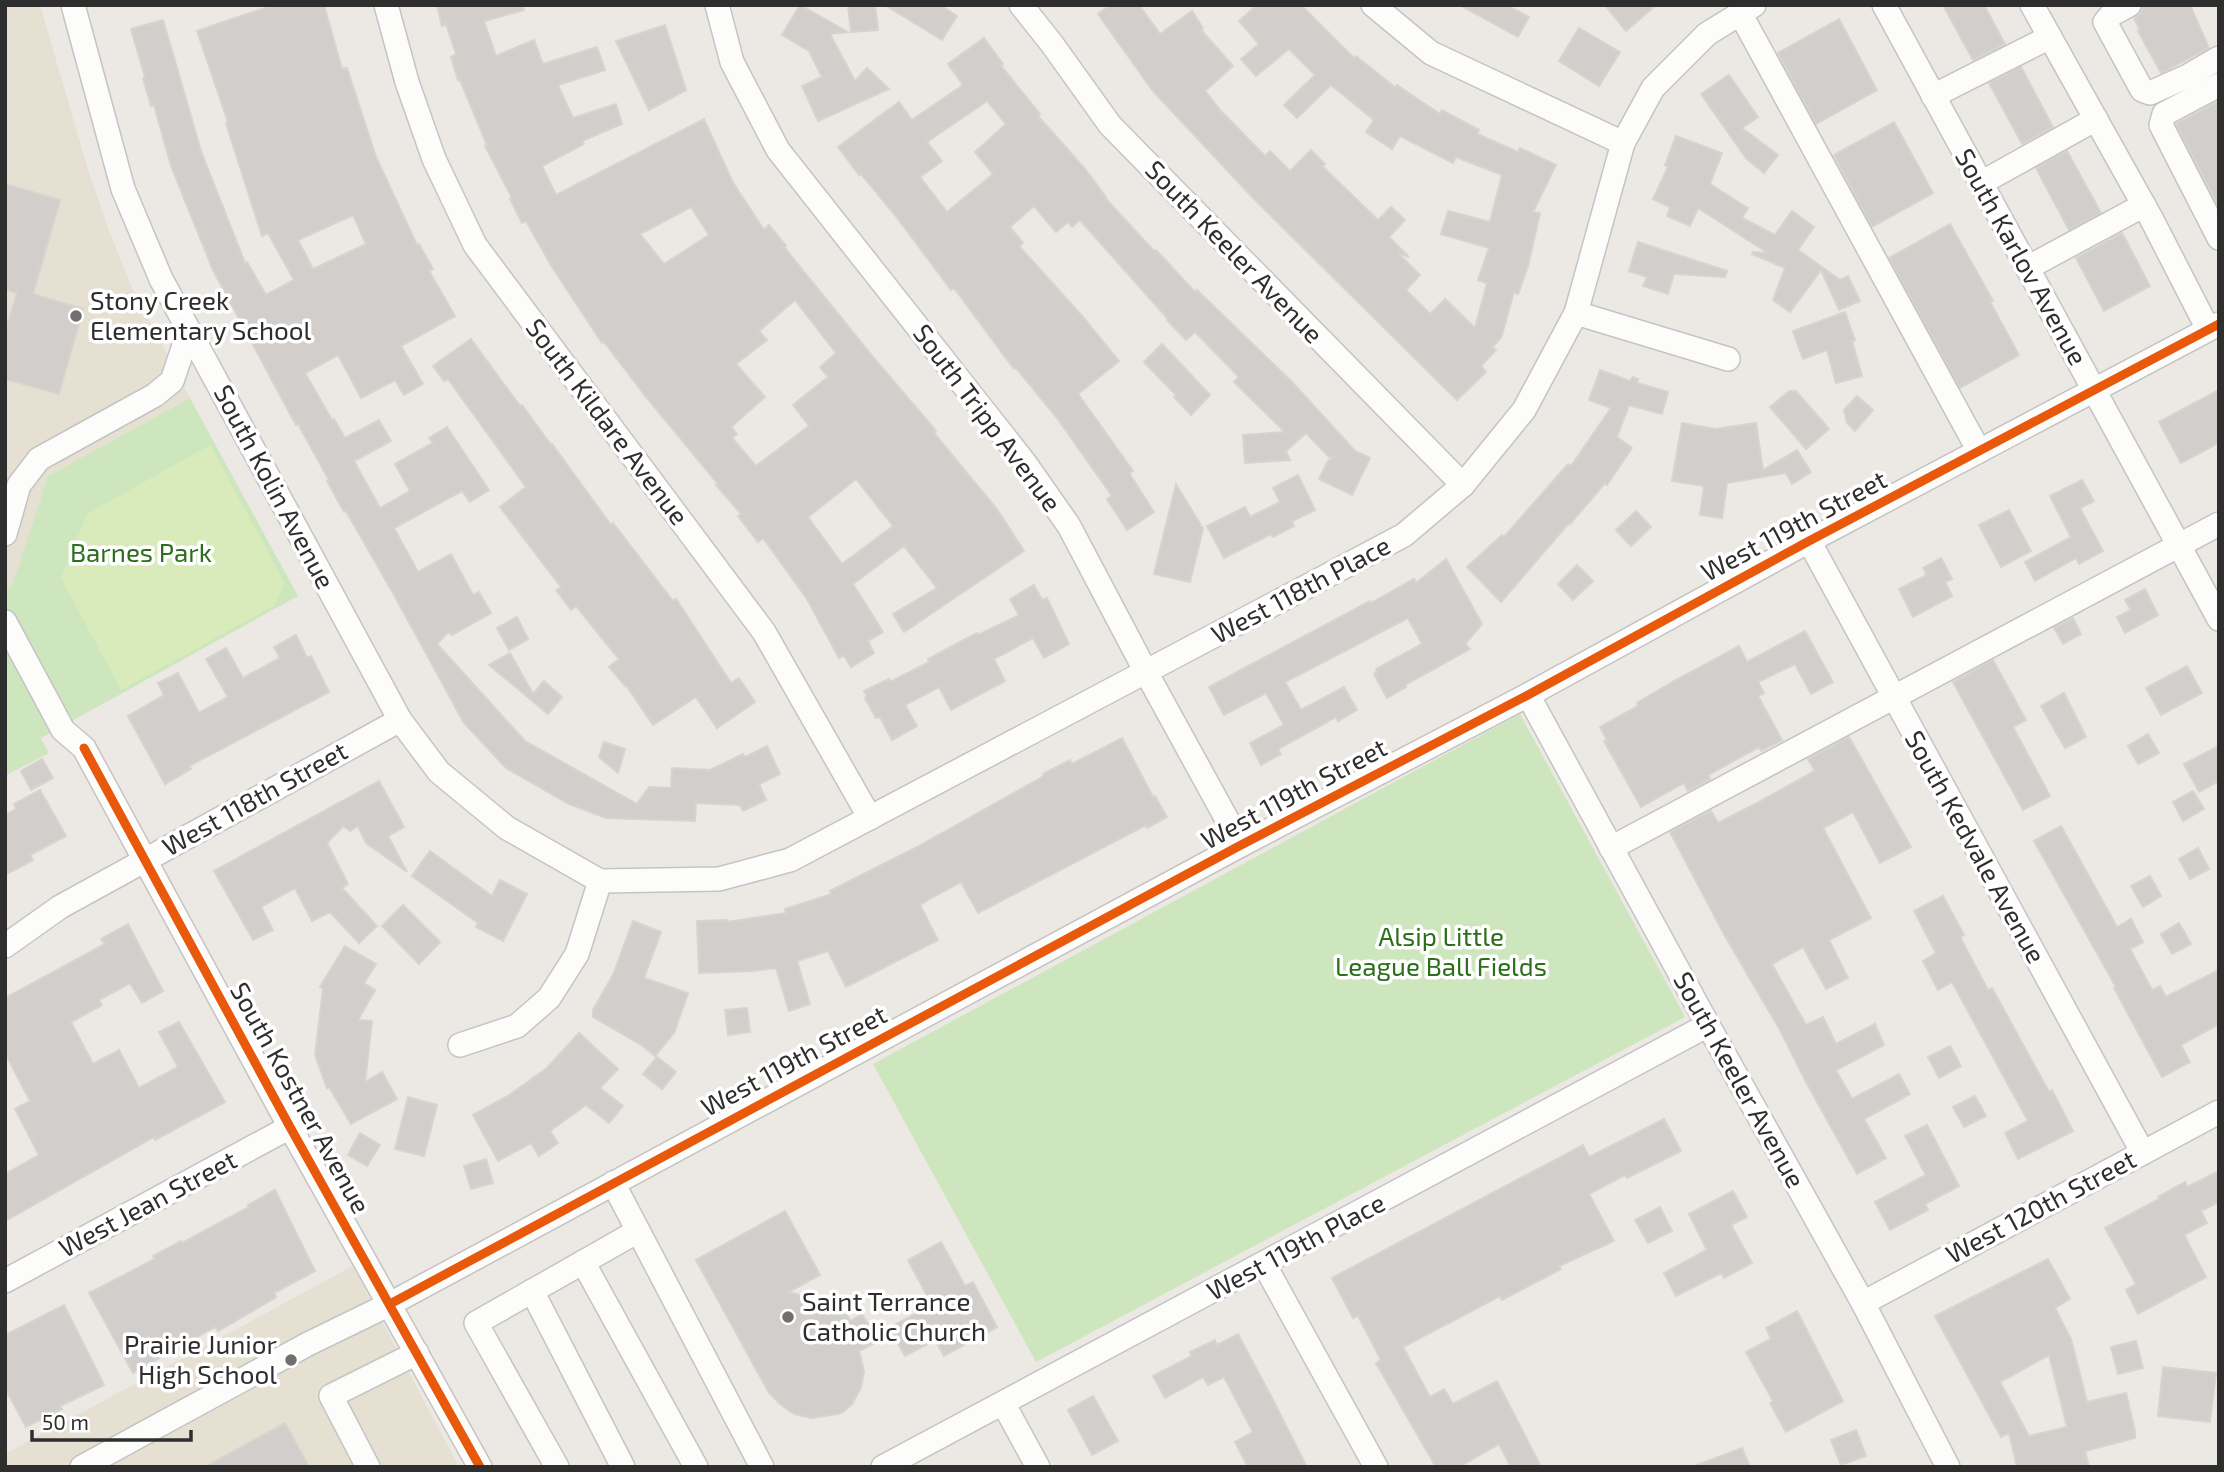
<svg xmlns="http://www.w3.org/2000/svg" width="2224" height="1472" font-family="'Exo 2',sans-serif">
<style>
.education{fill:#e6e0d3}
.green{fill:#cee6be}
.pitch{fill:#d9eabb}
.building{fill:#d1cecb;stroke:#d7d4d0;stroke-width:2;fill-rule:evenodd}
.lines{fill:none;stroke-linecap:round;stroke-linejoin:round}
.minor-casing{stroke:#c5c4c5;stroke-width:26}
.minor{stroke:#fcfcfb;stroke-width:23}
.cycleway-casing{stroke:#fff;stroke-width:13}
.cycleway{stroke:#e8590c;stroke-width:9}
.poi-dot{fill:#706f6e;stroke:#fff;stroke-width:2.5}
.labels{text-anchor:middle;stroke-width:7;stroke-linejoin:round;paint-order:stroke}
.street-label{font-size:26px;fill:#2e2e2e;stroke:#fff}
.poi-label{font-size:26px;fill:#2e2e2e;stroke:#fff;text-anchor:start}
.park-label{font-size:26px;fill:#2c6e1b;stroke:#fff}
</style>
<rect width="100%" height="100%" fill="#ece8e4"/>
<g class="education">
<polygon points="5,5 40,5 89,173 110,233 133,290 190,398 48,476 12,586 5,590"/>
<polygon points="353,1266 459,1467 5,1467 5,1454"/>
</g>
<g class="green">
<polygon points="190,398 298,596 41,738 49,753 5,776 5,590 12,586 48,476"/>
<polygon points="1520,714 1685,1017 1036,1362 873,1064"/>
</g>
<polygon class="pitch" points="210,445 285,584 275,605 121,690 61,578 87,514"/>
<g class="building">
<path d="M 274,5 L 324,5 L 342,69 L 347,68 L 376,157 L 417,245 L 419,244 L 433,269 L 429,271 L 455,316 L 401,346 L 423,384 L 404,395 L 395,380 L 361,398 L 338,355 L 305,373 L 332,420 L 334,419 L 345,438 L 379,420 L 391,441 L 354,461 L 380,508 L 410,491 L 395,464 L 433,443 L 429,438 L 447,427 L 489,490 L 470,502 L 462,491 L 394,528 L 418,572 L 451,554 L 473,595 L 479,592 L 491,613 L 452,635 L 448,632 L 437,644 L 525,741 L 637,804 L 649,787 L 671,788 L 672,768 L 710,770 L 743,754 L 745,757 L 767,746 L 780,774 L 759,784 L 766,800 L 743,811 L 740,805 L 696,803 L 695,821 L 606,818 L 569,804 L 506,768 L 464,723 L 393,593 L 346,511 L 344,512 L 327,481 L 329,480 L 298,424 L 296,425 L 282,399 L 213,270 L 171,166 L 154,105 L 151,106 L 143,78 L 145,77 L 131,29 L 163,20 L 202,154 L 245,263 L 247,262 L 266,295 L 294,280 L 268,233 L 262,236 L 226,123 L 228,122 L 197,31 ZM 353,215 L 366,244 L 313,269 L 298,240 Z"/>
<path d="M 437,5 L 523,5 L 524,10 L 484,21 L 496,56 L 534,40 L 543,64 L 597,47 L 605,70 L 558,85 L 573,118 L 616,104 L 622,124 L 582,141 L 584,144 L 542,166 L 556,195 L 704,119 L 732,181 L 764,230 L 769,225 L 786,246 L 784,247 L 873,357 L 936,431 L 934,433 L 996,508 L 1024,551 L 904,632 L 893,614 L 937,588 L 904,546 L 853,584 L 883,632 L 868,641 L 874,653 L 851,667 L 844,655 L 839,658 L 807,599 L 763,538 L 758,542 L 738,516 L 741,514 L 716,485 L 718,484 L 646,397 L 604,342 L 602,343 L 552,267 L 526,221 L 522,223 L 510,199 L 512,198 L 485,146 L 487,145 L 460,80 L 458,80 L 451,57 L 456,54 L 446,24 L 442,26 ZM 691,207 L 709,235 L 664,264 L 640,234 ZM 795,300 L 836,353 L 820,367 L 828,377 L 793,405 L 809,426 L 756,466 L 732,438 L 737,434 L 731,427 L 765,397 L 736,364 L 767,340 L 759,331 ZM 856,479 L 893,526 L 842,564 L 808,517 Z"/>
<polygon points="800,5 848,32 830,34 855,81 867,68 889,89 818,121 802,86 822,77 809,51 782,35"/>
<polygon points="848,5 875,5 878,30 851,32"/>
<polygon points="885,5 940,5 957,16 942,40"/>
<polygon points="1110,5 1139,5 1160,34 1192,11 1203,28 1201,30 1233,66 1205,91 1221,111 1265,156 1270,151 1290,171 1311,150 1325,164 1322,166 1378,220 1391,207 1405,220 1389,237 1409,257 1398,253 1420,275 1406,290 1430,314 1445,299 1475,328 1487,283 1478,280 1489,248 1441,234 1448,211 1490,222 1502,175 1456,157 1453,163 1400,136 1392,149 1366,132 1374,120 1331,85 1297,118 1284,105 1315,75 1289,49 1256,76 1241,59 1259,44 1239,21 1257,5 1301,5 1354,58 1356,56 1396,88 1397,85 1440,114 1442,110 1479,130 1477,134 1518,152 1520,148 1556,165 1533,212 1540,213 1528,266 1518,294 1514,292 1501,338 1492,347 1496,350 1481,366 1486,372 1457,400 1255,200 1153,91 1098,14"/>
<polygon points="1460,5 1506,5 1529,17 1518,37"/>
<polygon points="1605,5 1656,5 1626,31"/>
<polygon points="1943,5 1984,5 2005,44 1973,60"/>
<polygon points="2143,5 2190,5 2209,48 2161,73 2138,31 2140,30 2134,18 2141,13"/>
<polygon points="1839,19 1877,90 1816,124 1778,53"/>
<polygon points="665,25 686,90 649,110 616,41"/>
<polygon points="1579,28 1620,52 1599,86 1559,61"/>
<path d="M 984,38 L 1003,64 L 1001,66 L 1040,114 L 1038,116 L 1085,169 L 1106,197 L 1105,198 L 1154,251 L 1156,250 L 1195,292 L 1197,290 L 1293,383 L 1355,451 L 1370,458 L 1352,495 L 1319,479 L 1328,461 L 1336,456 L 1329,457 L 1306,433 L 1286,451 L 1290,460 L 1245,463 L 1243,435 L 1285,432 L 1234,382 L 1239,377 L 1195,332 L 1186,340 L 1167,320 L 1168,319 L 1080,220 L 1072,227 L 1068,222 L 1056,232 L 1034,206 L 1010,227 L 1023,243 L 1019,246 L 1083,317 L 1119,361 L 1078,394 L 1133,471 L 1129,473 L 1154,512 L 1127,530 L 1107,499 L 1112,496 L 1057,418 L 1016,368 L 1014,369 L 954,288 L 951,290 L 895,215 L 861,174 L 859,175 L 838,147 L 899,102 L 912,120 L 963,85 L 948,64 ZM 987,101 L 1006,124 L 975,152 L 993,174 L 947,212 L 920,177 L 942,161 L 927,142 Z"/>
<polygon points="2021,67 2053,127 2022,144 1989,83"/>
<polygon points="1729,75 1758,117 1742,128 1778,155 1764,173 1746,158 1701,94"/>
<polygon points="2219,101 2219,207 2176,124"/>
<polygon points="1894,122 1933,193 1872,227 1834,155"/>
<polygon points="1676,136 1722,153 1710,184 1748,208 1742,218 1775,235 1792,211 1814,227 1798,250 1840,280 1848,276 1860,301 1839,310 1821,270 1790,312 1773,300 1785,268 1752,254 1753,252 1768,253 1698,208 1690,226 1667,216 1670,207 1653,199 1668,167 1665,165"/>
<polygon points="2067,151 2101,213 2069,230 2036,168"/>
<polygon points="5,184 60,200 33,294 83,309 59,394 5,379 5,332 17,293 5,289"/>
<polygon points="1950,224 1993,301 1990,302 2019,355 1960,388 1889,258"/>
<polygon points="2122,233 2150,286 2104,311 2076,258"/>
<polygon points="1638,242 1727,271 1725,277 1674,274 1668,294 1643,286 1647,277 1629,271"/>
<polygon points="1845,312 1855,340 1852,341 1862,376 1836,383 1827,350 1803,359 1793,331"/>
<polygon points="471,339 520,406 522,405 551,445 552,444 611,525 613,523 673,601 676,599 731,683 739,678 755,702 717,728 696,697 653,725 626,685 625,686 609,667 619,659 576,606 571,610 556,590 561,587 500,507 526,487 448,379 444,381 433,366"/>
<polygon points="1162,344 1210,395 1191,415 1174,397 1176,395 1144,362"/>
<polygon points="1600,370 1630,381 1633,377 1638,379 1637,383 1668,392 1662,414 1629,405 1617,437 1632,448 1607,485 1605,483 1570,524 1569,523 1501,602 1467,567 1502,535 1504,537 1568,464 1571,466 1611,408 1589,400"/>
<polygon points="2219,390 2219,443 2181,463 2159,422"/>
<polygon points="1789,391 1796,391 1829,429 1806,449 1770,407"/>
<polygon points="1857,396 1873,410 1855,431 1847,423 1844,410"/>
<polygon points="1682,423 1715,429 1756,423 1763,470 1797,450 1811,472 1792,484 1786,473 1727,483 1722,518 1700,515 1704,486 1672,481"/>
<polygon points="1298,475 1315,510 1292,521 1294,526 1273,537 1271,534 1224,558 1207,526 1245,507 1250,517 1280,502 1273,488"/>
<polygon points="2082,480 2094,501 2080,508 2103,551 2079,564 2076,558 2035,581 2025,562 2071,537 2050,496"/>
<polygon points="1176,484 1203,529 1190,582 1154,574"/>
<polygon points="2009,510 2031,551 2001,567 1979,525"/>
<polygon points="1636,511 1651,527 1631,546 1616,530"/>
<polygon points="1941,558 1952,579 1945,582 1952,596 1913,617 1899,589 1927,575 1923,568"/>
<polygon points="1446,559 1482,624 1465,644 1470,649 1405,685 1406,687 1387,698 1374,674 1377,672 1376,669 1422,644 1408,618 1285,682 1301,710 1344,687 1357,710 1338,721 1336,717 1278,749 1281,754 1261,765 1250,743 1284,725 1266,693 1224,715 1209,687 1370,601 1371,603 1414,579 1416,583"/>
<polygon points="1577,565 1593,581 1573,600 1558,584"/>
<polygon points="1034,585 1042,600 1047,598 1069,644 1044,658 1033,638 994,659 1005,681 951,710 939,687 905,705 917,726 892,740 880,717 876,718 865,698 867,696 864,691 889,679 890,682 929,662 928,659 956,644 977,633 978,635 1019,615 1010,599"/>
<polygon points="2145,589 2158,615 2125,633 2117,617 2131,610 2125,600"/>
<polygon points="517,617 528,639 509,650 497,628"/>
<polygon points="2073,618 2081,634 2063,644 2054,628"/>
<polygon points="1805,631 1833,682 1811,694 1795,664 1758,682 1764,693 1758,696 1782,740 1761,751 1759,747 1708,775 1710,779 1688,791 1684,783 1641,807 1604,741 1607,740 1600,727 1638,706 1637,703 1674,681 1739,646 1747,662"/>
<polygon points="296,635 307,658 311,656 329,692 189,766 191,769 165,784 128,716 164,695 158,683 178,673 199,713 228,697 206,659 226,648 243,678 280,658 274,647"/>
<polygon points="510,653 533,694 544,681 562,697 548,714 489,665"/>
<polygon points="1993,660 2026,720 2013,727 2050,796 2023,810 1953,682"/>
<polygon points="2187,666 2202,693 2161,715 2146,688"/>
<polygon points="2064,693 2086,737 2065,748 2041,706"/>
<polygon points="2148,734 2159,753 2138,764 2128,746"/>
<polygon points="1849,737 1911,847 1880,863 1853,812 1823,828 1871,918 1829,940 1848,978 1826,989 1803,947 1772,964 1806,1025 1823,1017 1836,1044 1875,1024 1884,1045 1836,1070 1852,1099 1899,1074 1910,1094 1864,1119 1886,1158 1857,1174 1806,1082 1780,1030 1725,936 1670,832 1711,811 1718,823 1757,803 1815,771 1808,759"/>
<polygon points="1122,738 1153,797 1155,796 1167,817 1147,828 1146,825 978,913 961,882 933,897 920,905 938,940 846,987 828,951 797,961 810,1004 789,1011 776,968 753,971 699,973 697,921 727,920 727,922 786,913 785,909 832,894 830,891 917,847 1044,776 1043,774 1070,760 1072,764"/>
<polygon points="604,742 625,749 618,773 599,757"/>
<polygon points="2219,746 2219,781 2199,792 2184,764"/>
<polygon points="42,759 53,778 31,790 21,771"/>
<polygon points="379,781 404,827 388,836 407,872 366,843 358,826 350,831 343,826 327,843 348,884 342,888 377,926 359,943 330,912 312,921 295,888 261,907 273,930 253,940 214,871"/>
<polygon points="40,790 66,836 30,855 33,860 5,875 5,815 16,809 14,804"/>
<polygon points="2193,791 2204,809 2183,821 2173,802"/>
<polygon points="2061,826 2117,927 2131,919 2143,942 2130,949 2152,990 2160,986 2166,997 2219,970 2219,1024 2181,1045 2190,1062 2162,1077 2114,988 2116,987 2034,841"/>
<polygon points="2198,848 2209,869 2190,879 2179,859"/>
<polygon points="430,851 492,896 500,880 527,894 503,941 476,927 478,923 412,876"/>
<polygon points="2150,876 2161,896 2143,907 2131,886"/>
<polygon points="1943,896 1964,935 1960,937 1988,990 1992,988 2049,1092 2052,1090 2073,1131 2018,1159 2005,1133 2028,1121 1952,982 1938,990 1923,961 1936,953 1914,911"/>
<polygon points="403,905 440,942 419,964 382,926"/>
<polygon points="633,921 661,932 644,978 688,993 674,1033 655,1056 643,1046 593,1017 593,1010 613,975"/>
<polygon points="2179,923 2191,944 2172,954 2161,934"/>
<polygon points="128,924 163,991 142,1003 130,983 99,1000 102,1005 71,1022 93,1064 119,1050 139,1088 178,1067 159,1032 179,1022 225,1102 155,1140 154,1137 5,1221 5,1174 39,1155 15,1109 30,1101 5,1053 5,998 105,944 101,939"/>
<polygon points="345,946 376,964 364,983 375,990 358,1020 372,1021 365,1082 382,1072 397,1099 351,1124 329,1087 327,1088 315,1055 323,989 320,987"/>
<polygon points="747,1008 750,1032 728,1035 725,1010"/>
<polygon points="579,1033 618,1069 600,1088 623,1106 609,1123 586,1105 550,1131 558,1143 539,1156 531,1143 498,1161 473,1115 508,1096 547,1068"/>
<polygon points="1950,1046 1961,1066 1939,1078 1928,1057"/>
<polygon points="657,1057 676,1072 662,1089 643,1074"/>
<polygon points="1975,1096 1986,1116 1964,1127 1953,1107"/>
<polygon points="408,1097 437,1105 424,1156 395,1149"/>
<polygon points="1664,1119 1681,1151 1627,1178 1625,1175 1589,1194 1614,1241 1559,1266 1561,1269 1502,1300 1500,1296 1403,1347 1430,1397 1444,1389 1453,1404 1497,1381 1541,1467 1511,1467 1499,1444 1459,1467 1436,1467 1376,1363 1381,1360 1358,1316 1353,1318 1332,1278 1583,1145 1589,1157"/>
<polygon points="1927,1125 1959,1186 1925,1204 1928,1210 1890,1230 1875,1202 1926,1175 1905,1136"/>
<polygon points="360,1133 380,1145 367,1166 348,1155"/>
<polygon points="486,1159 493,1183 471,1189 464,1166"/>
<polygon points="2219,1171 2219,1202 2201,1211 2207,1223 2184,1235 2206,1277 2138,1314 2126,1290 2136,1284 2105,1228 2159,1199 2158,1197 2185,1182 2187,1187"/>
<polygon points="275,1190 315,1271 274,1293 276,1297 234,1322 218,1331 215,1327 133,1373 89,1293 155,1259 153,1256 181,1241 182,1243 249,1207 248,1205"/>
<polygon points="1733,1191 1747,1217 1731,1225 1752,1263 1724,1278 1721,1273 1676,1296 1664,1273 1707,1250 1689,1214"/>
<polygon points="1660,1207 1672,1231 1648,1243 1635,1220"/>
<polygon points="785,1211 820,1275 788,1292 835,1304 843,1308 850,1321 862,1314 878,1341 859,1351 864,1372 861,1388 852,1404 842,1413 831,1415 812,1418 794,1414 780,1404 769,1393 696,1260"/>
<polygon points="941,1242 965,1286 973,1282 997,1327 944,1356 935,1340 905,1356 889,1328 932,1305 908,1260"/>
<path d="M 2048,1259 L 2070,1299 L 2055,1308 L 2071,1339 L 2087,1402 L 2126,1393 L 2135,1431 L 2135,1438 L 2085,1451 L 2089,1467 L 2017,1467 L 2009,1433 L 2001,1437 L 1935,1316 ZM 2049,1355 L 2067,1427 L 2029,1436 L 2000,1382 Z"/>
<polygon points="64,1305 104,1385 60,1406 62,1409 26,1427 5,1388 5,1335"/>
<polygon points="1797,1311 1843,1401 1786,1432 1770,1403 1773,1401 1746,1352 1771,1339 1766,1328"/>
<polygon points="1238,1334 1274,1402 1307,1467 1248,1467 1235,1442 1253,1432 1224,1377 1208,1385 1203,1377 1165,1398 1153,1376 1192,1356 1190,1352 1215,1340 1217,1345"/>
<polygon points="2136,1341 2143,1368 2118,1374 2111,1347"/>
<polygon points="2163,1367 2216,1373 2210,1422 2158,1416"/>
<polygon points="1093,1396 1118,1441 1092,1455 1068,1410"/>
<polygon points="285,1423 309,1467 205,1467"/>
<polygon points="1856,1430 1866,1456 1841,1465 1831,1440"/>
<polygon points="1742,1448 1750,1467 1698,1467 1697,1465"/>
</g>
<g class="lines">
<g class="minor-casing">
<g id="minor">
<polyline points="73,5 123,189 161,279 400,720 439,772 507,828 600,881"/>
<polyline points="386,5 407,82 434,159 475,245 764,632 870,818"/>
<polyline points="717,5 732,62 778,150 1025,463 1069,526 1146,672 1241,845"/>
<polyline points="1021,5 1052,44 1110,125 1463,485"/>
<polyline points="1373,5 1431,53 1623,143"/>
<polyline points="1884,5 2219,619"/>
<polyline points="2032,5 2151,218 2208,329"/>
<polyline points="2129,5 2111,15 2105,22 2142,90 2150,93 2188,76 2219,58"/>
<polyline points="1740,13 1979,451"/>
<polyline points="2219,85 2164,114 2161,125 2219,238"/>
<polyline points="1933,96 2050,37"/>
<polyline points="1981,183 2096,119"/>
<polyline points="2027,268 2144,205"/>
<polyline points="1576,313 1728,359"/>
<polyline points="5,534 19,485 39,459 155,395 172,381 189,331"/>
<polyline points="1809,541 2143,1153"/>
<polyline points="5,622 63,730 84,748 290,1127 480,1467"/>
<polyline points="1528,695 1708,1025 1863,1303 1948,1467"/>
<polyline points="1611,848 2219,524"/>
<polyline points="600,881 719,879 790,860 1404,535 1463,485 1524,410 1576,313 1623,143 1653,88 1707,34 1754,5"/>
<polyline points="5,946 60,907 400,720"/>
<polyline points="460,1045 517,1026 549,998 577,954 600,881"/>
<polyline points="613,1183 762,1467"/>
<polyline points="583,1262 696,1467"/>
<polyline points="1264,1264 1376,1467"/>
<polyline points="5,1281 290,1127"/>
<polyline points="532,1291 623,1467"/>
<polyline points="1863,1303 2219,1112"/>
<polyline points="1003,1403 1038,1467"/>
<polyline points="82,1467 308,1344 390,1304 1241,845 1528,695 1809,541 2219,324"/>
<polyline points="368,1467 331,1396 417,1353"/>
<polyline points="557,1467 476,1323 638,1231"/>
<polyline points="883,1467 1708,1025"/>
</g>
</g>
<use href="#minor" class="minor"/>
<g class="cycleway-casing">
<g id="cycleway">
<polyline points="84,748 290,1127 480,1467"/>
<polyline points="390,1304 1241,845 1528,695 1809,541 2219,324"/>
</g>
</g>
<use href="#cycleway" class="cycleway"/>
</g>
<g class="poi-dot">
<circle cx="76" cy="316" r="7"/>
<circle cx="788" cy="1317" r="7"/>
<circle cx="291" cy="1360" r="7"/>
</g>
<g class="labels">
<g class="street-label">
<text transform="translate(1234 252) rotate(46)" y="9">South Keeler Avenue</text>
<text transform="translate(2021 257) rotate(61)" y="9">South Karlov Avenue</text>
<text transform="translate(987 418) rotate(53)" y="9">South Tripp Avenue</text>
<text transform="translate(607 422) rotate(53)" y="9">South Kildare Avenue</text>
<text transform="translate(274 487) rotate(62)" y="9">South Kolin Avenue</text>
<text transform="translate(1794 526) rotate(-28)" y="9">West 119th Street</text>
<text transform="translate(1301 590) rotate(-28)" y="9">West 118th Place</text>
<text transform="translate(1294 794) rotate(-28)" y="9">West 119th Street</text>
<text transform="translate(255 799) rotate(-29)" y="9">West 118th Street</text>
<text transform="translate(1975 847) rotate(61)" y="9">South Kedvale Avenue</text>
<text transform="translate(794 1061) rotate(-28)" y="9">West 119th Street</text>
<text transform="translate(1739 1080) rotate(61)" y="9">South Keeler Avenue</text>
<text transform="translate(300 1098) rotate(61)" y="9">South Kostner Avenue</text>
<text transform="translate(148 1204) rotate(-28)" y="9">West Jean Street</text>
<text transform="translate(2041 1207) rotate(-28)" y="9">West 120th Street</text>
<text transform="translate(1296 1247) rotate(-28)" y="9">West 119th Place</text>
</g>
<g class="poi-label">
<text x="90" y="310">Stony Creek<tspan x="90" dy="30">Elementary School</tspan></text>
<text x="802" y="1311">Saint Terrance<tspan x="802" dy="30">Catholic Church</tspan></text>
<text x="277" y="1354" text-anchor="end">Prairie Junior<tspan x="277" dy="30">High School</tspan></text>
</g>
<g class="park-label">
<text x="141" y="562">Barnes Park</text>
<text x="1441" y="946">Alsip Little<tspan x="1441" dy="30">League Ball Fields</tspan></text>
</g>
</g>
<rect width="2224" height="1472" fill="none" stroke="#2e2e2e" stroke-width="14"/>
<path d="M32 1430v10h159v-10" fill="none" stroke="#2e2e2e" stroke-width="3.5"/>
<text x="42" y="1430" font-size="21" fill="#2e2e2e" stroke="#ffffff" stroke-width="5" paint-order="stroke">50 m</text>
</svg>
